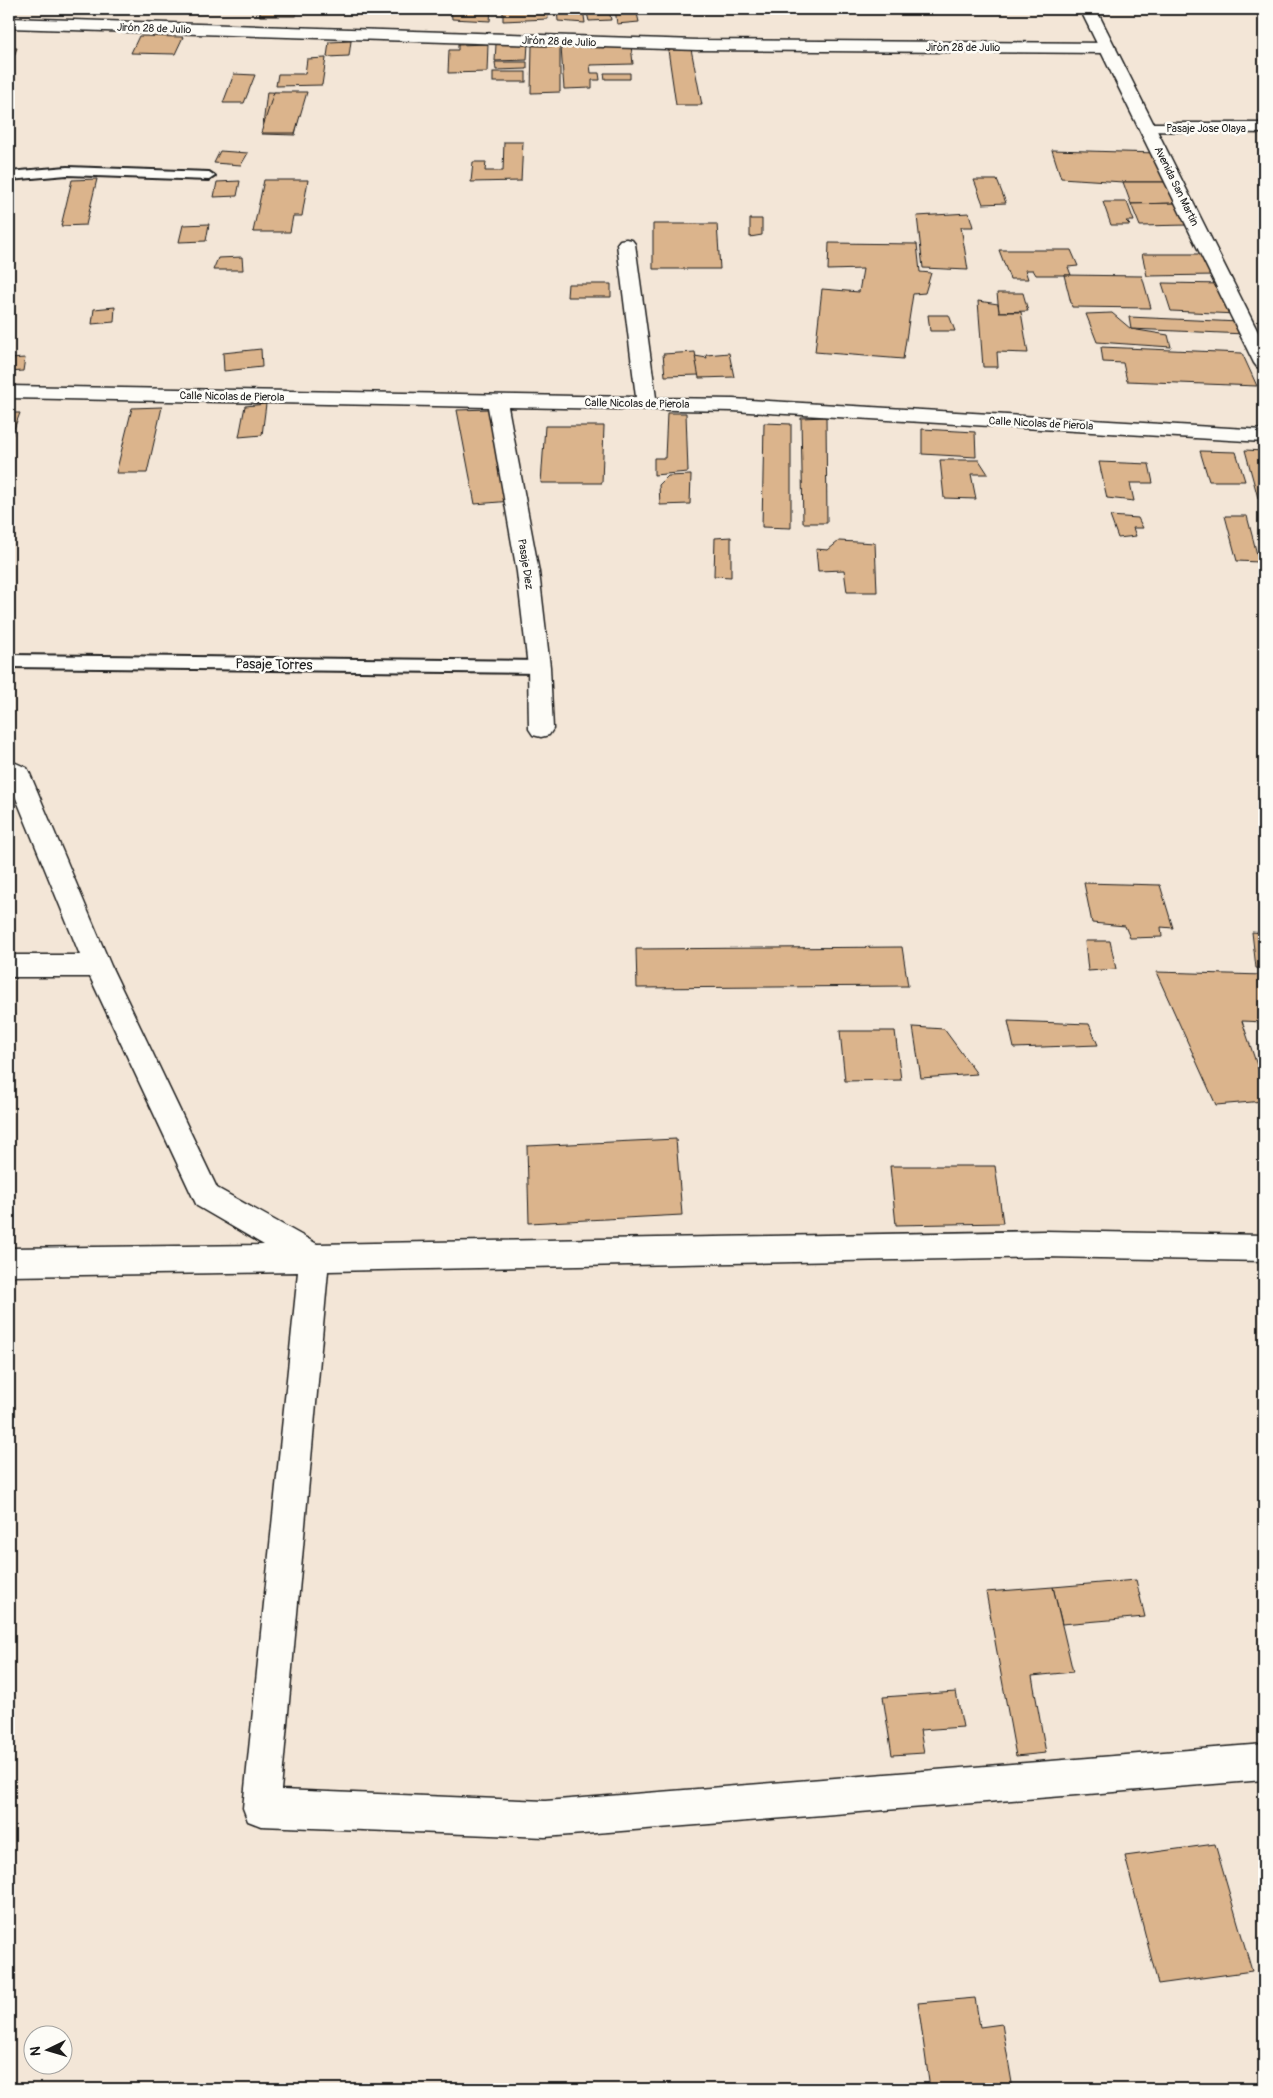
<svg xmlns="http://www.w3.org/2000/svg" width="1273" height="2098" font-family="Pangolin,sans-serif">
<style>
.building{fill:#dbb48c;stroke:#1c1c1c}
.lines{fill:none;stroke-linecap:round;stroke-linejoin:round}
.service-casing{stroke:#1c1c1c;stroke-width:4}
.minor-casing{stroke:#1c1c1c;stroke-width:3}
.tertiary-casing{stroke:#1c1c1c;stroke-width:3}
.service{fill:#fdfcf7;fill-rule:evenodd}
.minor{fill:#fdfcf7;fill-rule:evenodd}
.tertiary{fill:#fdfcf7;fill-rule:evenodd}
.labels{text-anchor:middle;stroke-width:5;stroke-linejoin:round;paint-order:stroke}
.far-street-label{font-size:11px;fill:#1c1c1c;stroke:#fdfcf7}
.street-label{font-size:14px;fill:#1c1c1c;stroke:#fdfcf7}
</style>
<rect width="100%" height="100%" fill="#f3e6d7"/>
<filter id="ink" filterUnits="userSpaceOnUse"><feTurbulence type="fractalNoise" baseFrequency=".02" numOctaves="2"/><feDisplacementMap in="SourceGraphic" scale="10" xChannelSelector="R" yChannelSelector="G"/><feConvolveMatrix kernelMatrix="1 2 1 2 8 2 1 2 1" color-interpolation-filters="sRGB"/></filter>
<g filter="url(#ink)">
<g class="building">
<polygon points="256,9 295,9 255,12"/>
<rect x="260" y="9" width="36" height="7"/>
<polygon points="451,9 491,9 490,21 452,19"/>
<polygon points="503,9 547,9 548,19 503,21"/>
<polygon points="557,9 583,9 585,23 558,21"/>
<polygon points="586,9 609,9 611,20 589,21"/>
<polygon points="615,9 636,9 639,22 617,24"/>
<polygon points="139,36 183,37 175,54 131,53"/>
<polygon points="351,41 349,56 327,57 329,42"/>
<polygon points="528,43 527,60 495,61 496,44"/>
<polygon points="488,44 487,72 448,73 449,50 458,50 458,45"/>
<polygon points="532,45 560,45 560,92 531,93"/>
<polygon points="631,45 633,64 590,65 591,73 599,73 600,80 592,80 592,88 564,89 561,47"/>
<polygon points="9,48 17,48 11,64 9,64"/>
<polygon points="691,49 702,105 676,105 668,50"/>
<polygon points="326,58 322,85 276,86 278,74 305,74 307,59"/>
<polygon points="495,62 527,62 527,69 496,70"/>
<rect x="493" y="72" width="33" height="10"/>
<polygon points="604,73 630,73 630,79 605,79"/>
<polygon points="234,74 255,75 244,103 223,103"/>
<polygon points="267,92 304,93 295,135 262,134"/>
<polygon points="274,92 307,92 295,133 261,133"/>
<polygon points="504,142 523,142 521,181 471,182 473,162 486,162 485,171 503,171"/>
<polygon points="1052,150 1157,153 1170,182 1123,182 1061,178"/>
<polygon points="220,151 248,153 241,165 214,163"/>
<polygon points="97,179 86,225 61,226 72,180"/>
<polygon points="264,180 308,180 302,216 293,216 290,232 253,232"/>
<polygon points="974,180 997,180 1006,203 983,204"/>
<polygon points="240,181 237,196 214,197 217,182"/>
<polygon points="1123,182 1170,182 1178,203 1131,204"/>
<polygon points="1103,202 1127,202 1134,221 1126,221 1130,225 1111,225"/>
<polygon points="1178,203 1188,225 1140,226 1131,204"/>
<polygon points="969,213 973,227 961,227 968,270 923,268 917,216"/>
<polygon points="750,219 762,219 762,235 750,237"/>
<polygon points="209,224 206,241 179,242 183,225"/>
<polygon points="653,224 717,224 720,269 653,269"/>
<polygon points="829,243 917,244 920,272 931,273 925,293 913,294 903,359 815,352 822,289 859,292 863,269 828,270"/>
<polygon points="999,250 1071,250 1078,266 1068,267 1071,275 1036,275 1033,270 1025,270 1028,279 1010,279"/>
<polygon points="1142,254 1207,254 1216,275 1147,276"/>
<polygon points="242,257 243,270 213,270 218,258"/>
<polygon points="1064,275 1142,276 1151,308 1072,307"/>
<polygon points="1162,283 1224,284 1236,314 1171,311"/>
<polygon points="568,284 611,284 611,297 567,297"/>
<polygon points="997,293 1023,293 1028,311 999,312"/>
<polygon points="978,301 998,304 999,312 1021,312 1028,353 997,352 998,367 983,367"/>
<polygon points="115,307 114,322 92,324 94,309"/>
<polygon points="1112,313 1131,329 1168,335 1171,347 1097,342 1086,314"/>
<polygon points="928,315 949,315 955,331 930,331"/>
<polygon points="1129,317 1239,322 1245,334 1131,329"/>
<polygon points="1101,347 1242,353 1257,386 1127,381 1123,363 1103,362"/>
<polygon points="261,349 262,367 224,371 223,353"/>
<polygon points="695,352 699,375 665,376 663,354"/>
<polygon points="729,353 734,377 699,378 695,356 707,358 706,355"/>
<polygon points="25,358 23,371 9,372 9,359"/>
<polygon points="266,404 262,435 239,437 245,406"/>
<polygon points="162,407 147,473 116,473 132,408"/>
<polygon points="489,409 512,501 475,504 457,410"/>
<polygon points="9,413 20,413 9,442"/>
<polygon points="667,413 686,413 688,472 654,475 654,458 665,458"/>
<polygon points="826,417 827,523 803,523 801,418"/>
<polygon points="764,423 791,424 791,528 762,527"/>
<polygon points="545,426 604,426 602,483 541,483"/>
<polygon points="922,429 975,432 976,457 922,454"/>
<polygon points="1245,450 1264,451 1264,498 1258,498"/>
<polygon points="1200,451 1236,452 1245,481 1209,481"/>
<polygon points="940,460 979,460 988,474 971,474 976,499 944,498"/>
<polygon points="1099,462 1149,464 1153,483 1130,483 1134,501 1107,498"/>
<polygon points="691,475 690,504 660,505 659,485 668,476"/>
<polygon points="1110,516 1138,518 1143,528 1133,528 1136,536 1118,538"/>
<polygon points="1225,516 1247,516 1259,562 1237,561"/>
<polygon points="731,537 731,577 714,576 715,538"/>
<polygon points="839,541 875,543 877,592 847,592 844,570 818,571 816,549 828,550"/>
<polygon points="1084,883 1160,885 1173,928 1161,927 1162,937 1130,938 1125,926 1092,923"/>
<polygon points="1252,932 1264,933 1264,969 1256,968"/>
<polygon points="1085,941 1110,941 1116,969 1088,971"/>
<polygon points="902,947 908,986 637,988 636,949"/>
<polygon points="1156,972 1264,975 1264,1022 1242,1021 1264,1086 1264,1101 1216,1105"/>
<polygon points="1008,1021 1089,1024 1098,1045 1014,1048"/>
<polygon points="913,1027 944,1029 977,1074 921,1078"/>
<polygon points="840,1031 895,1031 901,1080 845,1081"/>
<polygon points="676,1139 682,1215 529,1223 527,1146"/>
<polygon points="890,1166 995,1166 1003,1223 896,1225"/>
<polygon points="1136,1580 1145,1617 1062,1624 1053,1587"/>
<polygon points="1053,1587 1073,1672 1032,1676 1046,1753 1016,1756 986,1592"/>
<polygon points="956,1692 963,1727 920,1730 924,1753 892,1755 883,1697"/>
<polygon points="1215,1844 1252,1971 1158,1984 1125,1856"/>
<polygon points="975,1998 980,2027 1002,2024 1013,2089 930,2089 918,2003"/>
</g>
<g class="lines">
<g class="service-casing">
<g id="service">
<polygon points="67,167 209,172 215,176 209,180 67,175 9,180 9,172"/>
<polygon points="9,655 539,661 545,663 547,667 545,671 539,673 9,667"/>
</g>
</g>
<g class="minor-casing">
<g id="minor">
<polygon points="9,18 697,40 1108,43 1113,45 1116,48 1113,51 1108,53 697,50 9,28"/>
<polygon points="1149,123 1264,123 1264,133 1143,131 1141,128 1143,125"/>
<polygon points="626,239 632,240 635,244 656,398 733,399 1264,430 1264,442 733,411 508,407 539,572 550,667 553,729 549,735 541,737 533,735 529,729 528,667 517,572 488,407 9,398 9,386 636,397 617,244 620,240"/>
<polygon points="9,760 27,768 30,774 111,966 217,1188 317,1244 1045,1231 1264,1235 1264,1261 1045,1257 328,1271 281,1790 545,1801 1264,1744 1264,1780 545,1837 261,1826 248,1821 243,1808 298,1272 9,1276 9,1248 264,1245 197,1206 90,977 9,977 9,955 80,955 9,781"/>
</g>
</g>
<g class="tertiary-casing">
<polygon id="tertiary" points="1080,9 1096,9 1264,344 1264,369 1257,367 1254,363"/>
</g>
<use href="#service" class="service"/>
<use href="#minor" class="minor"/>
<use href="#tertiary" class="tertiary"/>
</g>
</g>
<g class="labels">
<g class="far-street-label">
<text transform="translate(154 28) rotate(2)" y="4">Jirón 28 de Julio</text>
<text transform="translate(559 41) rotate(2)" y="4">Jirón 28 de Julio</text>
<text x="963" y="51">Jirón 28 de Julio</text>
<text x="1206" y="132">Pasaje Jose Olaya</text>
<text transform="translate(1177 186) rotate(64)" y="4">Avenida San Martin</text>
<text transform="translate(232 396) rotate(1)" y="4">Calle Nicolas de Pierola</text>
<text transform="translate(637 403) rotate(1)" y="4">Calle Nicolas de Pierola</text>
<text transform="translate(1041 423) rotate(3)" y="4">Calle Nicolas de Pierola</text>
<text transform="translate(526 564) rotate(81)" y="4">Pasaje Diez</text>
</g>
<g class="street-label">
<text transform="translate(274 664) rotate(1)" y="5">Pasaje Torres</text>
</g>
</g>
<rect width="1273" height="2098" fill="none" stroke="#fdfcf7" stroke-width="30"/>
<rect x="15" y="15" width="1243" height="2068" fill="none" stroke="#1c1c1c" stroke-width="2" filter="url(#ink)"/>
<g transform="translate(48 2050) rotate(265)"><circle r="24" fill="#fdfcf7" stroke="#a3a29f"/>
<path d="M0-4L9 19L0 12L-9 19Z" fill="#1c1c1c"/>
<text y="-8" font-size="14" font-weight="bold" text-anchor="middle" fill="#1c1c1c">N</text>
</g>
</svg>
